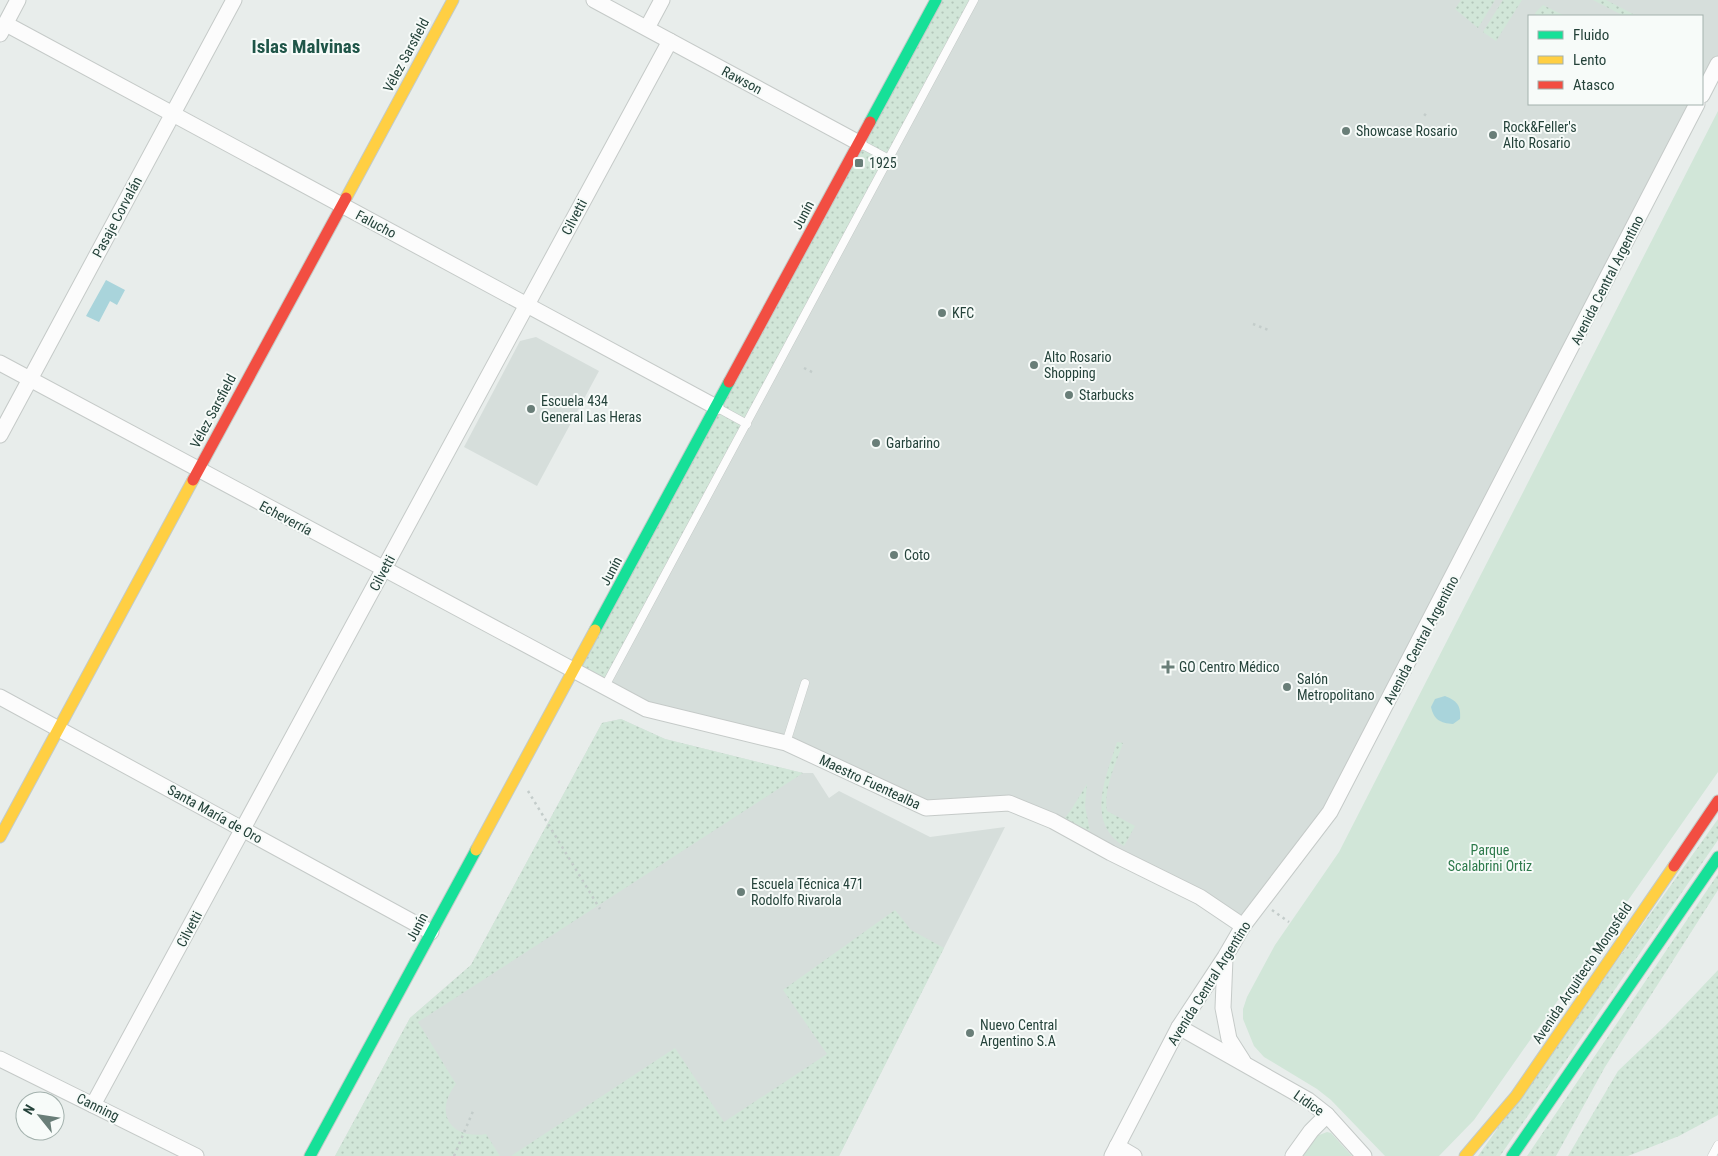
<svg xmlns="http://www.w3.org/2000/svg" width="1718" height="1156" font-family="'Roboto Condensed',sans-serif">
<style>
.built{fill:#d6dedb}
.grass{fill:url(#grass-dots)}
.park{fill:#d1e6d8}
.water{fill:#a9d4db}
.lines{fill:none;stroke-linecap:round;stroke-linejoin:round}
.lane-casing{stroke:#c5cac8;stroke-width:9}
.street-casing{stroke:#c5cac8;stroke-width:17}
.fast-casing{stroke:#c3cbc8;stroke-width:13}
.slow-casing{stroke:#c3cbc8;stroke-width:13}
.jam-casing{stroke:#c3cbc8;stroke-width:13}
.path{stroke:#c3ccca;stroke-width:2.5;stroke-dasharray:2.5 4;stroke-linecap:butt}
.lane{stroke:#fcfcfc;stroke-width:8}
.street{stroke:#fcfcfc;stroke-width:15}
.fast{stroke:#16e098;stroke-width:11}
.slow{stroke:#ffcf43;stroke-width:11}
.jam{stroke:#f24e42;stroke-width:11}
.poi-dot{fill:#697e78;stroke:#f7fbf9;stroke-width:2}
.labels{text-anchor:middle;stroke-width:4;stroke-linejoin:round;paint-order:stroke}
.street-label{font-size:14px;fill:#24423a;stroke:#f7fbf9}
.poi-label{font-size:14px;fill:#24423a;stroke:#f7fbf9;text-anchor:start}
.park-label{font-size:14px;fill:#2d7a4b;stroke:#f7fbf9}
.district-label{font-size:19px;font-weight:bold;fill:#1f5548;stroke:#f7fbf9}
</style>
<defs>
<pattern id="grass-dots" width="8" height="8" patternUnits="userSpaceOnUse" patternTransform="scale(1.25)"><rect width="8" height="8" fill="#d1e6d8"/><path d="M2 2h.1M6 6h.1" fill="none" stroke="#b3c6ba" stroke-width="1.8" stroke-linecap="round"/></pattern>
</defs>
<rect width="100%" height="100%" fill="#e8edeb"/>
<g class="built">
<polygon points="974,0 1718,0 1718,64 1702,95 1702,16 1529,16 1529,104 1697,104 1330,812 1243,926 1009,803 926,808 786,743 646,709 604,688"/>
<polygon points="536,337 599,371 537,486 464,447 520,341"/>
<polygon points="621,719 665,739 803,773 813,773 829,798 839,791 930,837 1005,827 839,1156 335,1156 410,1018 471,965 602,723"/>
</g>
<g class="grass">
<polygon points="936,0 974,0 604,688 573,672"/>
<polygon points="1461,0 1495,0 1478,28 1455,9"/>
<polygon points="1503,0 1522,0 1496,41 1483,32"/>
<polygon points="1593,0 1606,0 1637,16 1624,16"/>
<polygon points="1543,5 1565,16 1536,16 1535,13"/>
<path d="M 621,719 L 665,739 L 803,773 L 418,1022 L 456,1084 C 433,1113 451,1140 486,1134 L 500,1156 L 335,1156 L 410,1018 L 471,965 L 602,723 Z"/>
<path d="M 1117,742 L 1123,743 C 1116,763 1103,790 1107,811 L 1135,826 L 1124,846 C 1085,822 1106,777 1117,742 Z"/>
<polygon points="1087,784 1085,806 1090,831 1064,819 1071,810"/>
<polygon points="1718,819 1718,840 1500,1156 1478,1156"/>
<polygon points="1718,874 1718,890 1605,1067 1556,1156 1527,1156"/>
<polygon points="895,910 911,930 944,948 839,1156 511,1156 675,1048 724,1122 827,1054 783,990"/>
<polygon points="1718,970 1718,1115 1679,1136 1628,1156 1568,1156 1618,1071 1665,1026"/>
</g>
<g class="park">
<polygon points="1718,111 1718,772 1474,1120 1439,1156 1385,1156 1331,1100 1317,1089 1264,1057 1254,1046 1243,1019 1243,1009 1247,997 1275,945 1339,852"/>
<polygon points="1327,1132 1331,1133 1352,1156 1301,1156 1314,1137"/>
</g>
<g class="water">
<polygon points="106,280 125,290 117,305 110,301 99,322 86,316"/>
<path d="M 1445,696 C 1457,701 1461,705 1460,719 L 1453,724 C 1440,723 1434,720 1431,707 L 1435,699 Z"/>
</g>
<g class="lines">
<g class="lane-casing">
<g id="lane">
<polyline points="859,143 889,159"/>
<polyline points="716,407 747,424"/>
<polyline points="604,688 974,0"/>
<polyline points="786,743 805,683"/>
<polyline points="1712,1156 1718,1145"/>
</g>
</g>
<g class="street-casing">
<g id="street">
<polyline points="594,0 859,143"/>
<polyline points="6,24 716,407"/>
<polyline points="647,28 662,0"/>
<polyline points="0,34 18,0"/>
<polyline points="1702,95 1718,64"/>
<polyline points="0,363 646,709 786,743 926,808 1009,803 1053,821 1111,853 1200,897 1243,926"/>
<polyline points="0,435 234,0"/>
<polyline points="0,697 431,932"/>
<polyline points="1225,958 1223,1008 1229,1039 1243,1061"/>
<polyline points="1179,1027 1308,1100 1327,1115 1364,1156"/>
<polyline points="0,1059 196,1156"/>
<polyline points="93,1105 670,41"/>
<polyline points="1117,1146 1134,1156"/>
<polyline points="1112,1156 1179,1027 1225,957 1243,926 1330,812 1697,104"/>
<polyline points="1293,1156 1311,1131 1327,1115"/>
</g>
</g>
<g class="fast-casing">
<g id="fast">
<polyline points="870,122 936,0"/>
<polyline points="595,630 729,382"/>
<polyline points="310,1156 476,850"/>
<polyline points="1512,1156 1718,857"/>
</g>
</g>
<g class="slow-casing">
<g id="slow">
<polyline points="346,198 453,0"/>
<polyline points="0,837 193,480"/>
<polyline points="476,850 595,630"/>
<polyline points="1465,1156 1516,1096 1674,866"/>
</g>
</g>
<g class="jam-casing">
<g id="jam">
<polyline points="729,382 870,122"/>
<polyline points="193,480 346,198"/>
<polyline points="1674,866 1718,801"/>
</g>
</g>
<g class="path">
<polyline points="1424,114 1428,117"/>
<polyline points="1253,324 1271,331"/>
<polyline points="804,368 814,373"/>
<polyline points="528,791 600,909"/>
<polyline points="1272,910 1289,922"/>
<polyline points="454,1156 474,1109"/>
</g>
<use href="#lane" class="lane"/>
<use href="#street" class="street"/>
<use href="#fast" class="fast"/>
<use href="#slow" class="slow"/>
<use href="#jam" class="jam"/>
</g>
<g class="poi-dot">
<circle cx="1346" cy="131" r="5"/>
<circle cx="1493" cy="135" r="5"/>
<rect x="854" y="158" width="10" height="10" rx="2.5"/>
<circle cx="942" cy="313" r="5"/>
<circle cx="1034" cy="365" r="5"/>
<circle cx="1069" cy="395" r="5"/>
<circle cx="531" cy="409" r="5"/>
<circle cx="876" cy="443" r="5"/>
<circle cx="894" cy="555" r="5"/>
<path d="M1165.5 659.5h5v5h5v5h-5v5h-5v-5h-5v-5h5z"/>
<circle cx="1287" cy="687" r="5"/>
<circle cx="741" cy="892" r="5"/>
<circle cx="970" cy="1033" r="5"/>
</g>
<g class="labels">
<g class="street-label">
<text transform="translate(406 55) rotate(-62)" y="5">Vélez Sarsfield</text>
<text transform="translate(742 80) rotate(28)" y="5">Rawson</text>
<text transform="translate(803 215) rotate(-62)" y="5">Junín</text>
<text transform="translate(117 217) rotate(-62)" y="5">Pasaje Corvalán</text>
<text transform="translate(574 217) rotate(-62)" y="5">Cilvetti</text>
<text transform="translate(376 224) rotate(28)" y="5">Falucho</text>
<text transform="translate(1607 280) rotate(-63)" y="5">Avenida Central Argentino</text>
<text transform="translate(213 411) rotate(-62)" y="5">Vélez Sarsfield</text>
<text transform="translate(286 518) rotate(28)" y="5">Echeverría</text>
<text transform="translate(611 571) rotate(-62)" y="5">Junín</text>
<text transform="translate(382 573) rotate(-62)" y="5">Cilvetti</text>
<text transform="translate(1421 640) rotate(-62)" y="5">Avenida Central Argentino</text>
<text transform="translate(870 782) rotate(25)" y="5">Maestro Fuentealba</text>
<text transform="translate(215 814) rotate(29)" y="5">Santa María de Oro</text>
<text transform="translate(417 927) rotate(-62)" y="5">Junín</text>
<text transform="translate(189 929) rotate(-62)" y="5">Cilvetti</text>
<text transform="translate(1582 973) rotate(-56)" y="5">Avenida Arquitecto Mongsfeld</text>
<text transform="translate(1209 983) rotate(-58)" y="5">Avenida Central Argentino</text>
<text transform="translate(1309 1103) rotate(35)" y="5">Lidice</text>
<text transform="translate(98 1107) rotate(26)" y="5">Canning</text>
</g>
<g class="poi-label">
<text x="1503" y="132">Rock&amp;Feller's<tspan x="1503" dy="16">Alto Rosario</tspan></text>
<text x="1356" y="136">Showcase Rosario</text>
<text x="869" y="168">1925</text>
<text x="952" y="318">KFC</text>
<text x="1044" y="362">Alto Rosario<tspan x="1044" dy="16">Shopping</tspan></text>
<text x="1079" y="400">Starbucks</text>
<text x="541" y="406">Escuela 434<tspan x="541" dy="16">General Las Heras</tspan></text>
<text x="886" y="448">Garbarino</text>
<text x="904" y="560">Coto</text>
<text x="1179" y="672">GO Centro Médico</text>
<text x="1297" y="684">Salón<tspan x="1297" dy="16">Metropolitano</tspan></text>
<text x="751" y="889">Escuela Técnica 471<tspan x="751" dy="16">Rodolfo Rivarola</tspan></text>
<text x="980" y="1030">Nuevo Central<tspan x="980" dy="16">Argentino S.A</tspan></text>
</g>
<g class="park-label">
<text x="1490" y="855">Parque<tspan x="1490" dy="16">Scalabrini Ortiz</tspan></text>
</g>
<g class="district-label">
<text x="306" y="53">Islas Malvinas</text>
</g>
</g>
<rect x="1528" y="15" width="175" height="90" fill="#f7fbf9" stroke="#a3b1ad"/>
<rect x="1538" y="31" width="25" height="8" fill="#16e098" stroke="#a3b1ad"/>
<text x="1573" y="40" font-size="15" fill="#24423a">Fluido</text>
<rect x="1538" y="56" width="25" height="8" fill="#ffcf43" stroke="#a3b1ad"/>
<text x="1573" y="65" font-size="15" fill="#24423a">Lento</text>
<rect x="1538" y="81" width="25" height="8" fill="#f24e42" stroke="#a3b1ad"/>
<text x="1573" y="90" font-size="15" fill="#24423a">Atasco</text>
<g transform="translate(40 1116) rotate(300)"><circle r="24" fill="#f7fbf9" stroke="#a3b1ad"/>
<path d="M0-4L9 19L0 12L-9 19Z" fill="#697e78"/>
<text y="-8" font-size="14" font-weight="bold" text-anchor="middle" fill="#24423a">N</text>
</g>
</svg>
